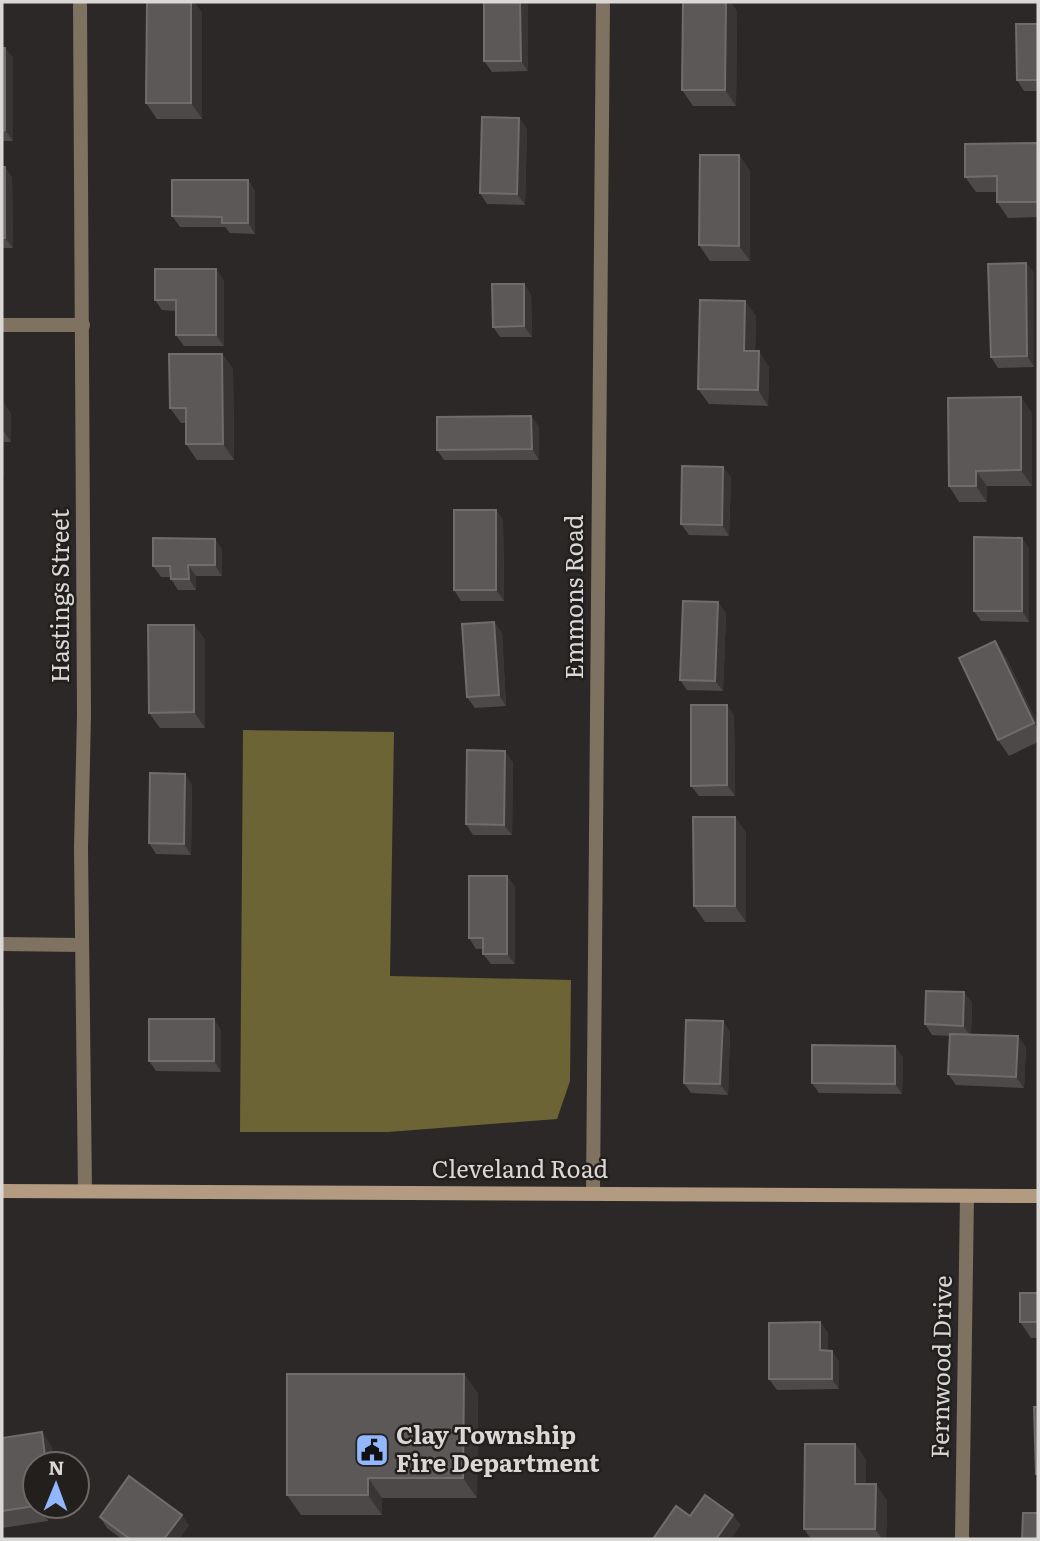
<svg xmlns="http://www.w3.org/2000/svg" width="1040" height="1541" font-family="Literata,serif">
<style>
.forest{fill:#6c6435}
.lines{fill:none;stroke-linecap:round;stroke-linejoin:round}
.street{stroke:#807261;stroke-width:14}
.secondary{stroke:#b29b80;stroke-width:14}
.wall{fill:#4e4949}
.shaded-wall{fill:#3a3535}
.building{fill:#5d5858;stroke:#706c6c;stroke-width:2}
.labels{text-anchor:middle;stroke-width:5;stroke-linejoin:round;paint-order:stroke}
.street-label{font-size:24px;fill:#dad8d7;stroke:#221f1d}
.poi-label{font-size:24px;font-weight:bold;fill:#dad8d7;stroke:#221f1d;text-anchor:start}
</style>
<rect width="100%" height="100%" fill="#2c2827"/>
<polygon class="forest" points="243,730 394,732 390,976 571,980 570,1081 557,1119 388,1132 240,1132"/>
<g class="lines">
<g class="street">
<polyline points="80,2 84,715 81,848 85,1191"/>
<polyline points="2,325 83,325"/>
<polyline points="2,944 81,945"/>
<polyline points="593,1193 603,2"/>
<polyline points="962,1539 967,1196"/>
</g>
<polyline class="secondary" points="2,1191 1038,1196"/>
</g>
<g class="wall">
<polygon points="147,2 194,2 202,13 202,119 157,119 146,103"/>
<polygon points="484,2 528,71 492,72 484,61"/>
<polygon points="737,11 736,106 693,106 682,90"/>
<polygon points="1038,24 1038,91 1024,91 1017,80"/>
<polygon points="2,48 5,48 13,58 13,141 2,141"/>
<polygon points="519,118 527,129 525,205 487,204 480,193"/>
<polygon points="1038,143 1038,217 1008,218 997,202 997,192 976,192 965,177"/>
<polygon points="739,155 750,171 750,261 710,261 699,245"/>
<polygon points="2,167 5,167 12,178 13,248 2,248"/>
<polygon points="248,180 255,191 255,234 230,233 225,227 180,227 172,216"/>
<polygon points="1026,263 1034,273 1034,367 998,368 991,357"/>
<polygon points="224,280 224,346 184,346 176,335 176,311 162,310 155,300"/>
<polygon points="524,284 531,295 532,337 500,337 493,327"/>
<polygon points="745,301 756,316 755,351 769,367 768,406 709,404 698,389"/>
<polygon points="222,354 233,369 234,460 197,460 186,444 186,423 181,423 170,408"/>
<polygon points="2,380 3,382 3,402 11,414 11,442 4,442 4,475 2,475"/>
<polygon points="1032,413 1032,486 987,486 987,502 959,502 949,486"/>
<polygon points="531,416 539,427 539,460 444,460 437,450"/>
<polygon points="731,477 729,536 689,535 681,524"/>
<polygon points="496,510 503,520 504,601 461,601 454,590"/>
<polygon points="1029,548 1029,622 981,621 974,611"/>
<polygon points="222,549 222,576 196,576 196,590 178,590 171,579 171,577 161,577 153,566"/>
<polygon points="726,613 723,691 687,690 680,680"/>
<polygon points="494,622 502,633 506,706 475,708 467,697"/>
<polygon points="194,625 205,640 205,728 160,728 149,713"/>
<polygon points="1006,657 1038,725 1038,742 1009,756 998,740"/>
<polygon points="734,715 735,796 699,796 691,786"/>
<polygon points="513,762 512,835 473,835 466,824"/>
<polygon points="192,784 191,855 156,854 149,843"/>
<polygon points="735,817 746,833 746,922 705,922 694,906"/>
<polygon points="507,876 515,887 515,964 491,964 483,954 483,949 476,949 469,938"/>
<polygon points="972,1002 971,1035 1026,1047 1024,1088 956,1085 948,1074 950,1036 932,1035 925,1024"/>
<polygon points="221,1030 221,1072 156,1071 149,1061"/>
<polygon points="730,1032 728,1095 691,1093 684,1083"/>
<polygon points="903,1057 902,1094 819,1093 812,1083"/>
<polygon points="1038,1293 1038,1338 1031,1338 1020,1322"/>
<polygon points="820,1322 828,1333 828,1350 839,1361 839,1389 777,1390 769,1379"/>
<polygon points="464,1374 478,1394 477,1498 382,1498 382,1515 301,1515 287,1495"/>
<polygon points="42,1432 52,1448 35,1464 35,1506 46,1506 48,1521 2,1528 2,1438"/>
<polygon points="855,1444 866,1460 866,1484 887,1500 886,1539 811,1539 804,1529"/>
<polygon points="100,1517 189,1525 179,1539 122,1539 107,1528"/>
</g>
<g class="shaded-wall">
<polygon points="191,2 194,2 202,13 202,119 191,103"/>
<polygon points="520,2 528,2 528,71 521,61"/>
<polygon points="726,2 731,2 737,11 736,106 725,90"/>
<polygon points="5,48 13,58 13,141 5,130"/>
<polygon points="519,118 527,129 525,205 517,194"/>
<polygon points="739,155 750,171 750,261 739,246"/>
<polygon points="5,167 12,178 13,248 5,238"/>
<polygon points="248,180 255,191 255,234 248,223"/>
<polygon points="1026,263 1034,273 1034,367 1027,356"/>
<polygon points="216,269 224,280 224,346 216,335"/>
<polygon points="524,284 531,295 532,337 524,326"/>
<polygon points="745,301 756,316 755,367 744,351"/>
<polygon points="759,351 769,367 768,406 758,390"/>
<polygon points="222,354 233,369 234,460 223,444"/>
<polygon points="2,380 3,382 3,402 11,414 11,442 2,429"/>
<polygon points="1021,397 1032,413 1032,486 1021,470"/>
<polygon points="531,416 539,427 539,460 532,449"/>
<polygon points="2,439 4,442 4,475 2,472"/>
<polygon points="723,467 731,477 729,536 722,525"/>
<polygon points="976,471 987,486 987,502 976,486"/>
<polygon points="496,510 503,520 504,601 496,590"/>
<polygon points="1022,538 1029,548 1029,622 1022,611"/>
<polygon points="215,539 222,549 222,576 215,565"/>
<polygon points="188,565 196,576 196,590 189,579"/>
<polygon points="718,602 726,613 723,691 715,681"/>
<polygon points="494,622 502,633 506,706 499,695"/>
<polygon points="194,625 205,640 205,728 194,712"/>
<polygon points="995,641 1006,657 1038,725 1038,730 1034,723"/>
<polygon points="727,705 734,715 735,796 727,785"/>
<polygon points="505,751 513,762 512,835 504,825"/>
<polygon points="185,774 192,784 191,855 184,844"/>
<polygon points="735,817 746,833 746,922 735,906"/>
<polygon points="507,876 515,887 515,964 507,954"/>
<polygon points="964,992 972,1002 971,1036 963,1026"/>
<polygon points="2,1004 4,1007 4,1056 2,1053"/>
<polygon points="214,1019 221,1030 221,1072 214,1061"/>
<polygon points="723,1021 730,1032 728,1095 720,1084"/>
<polygon points="1018,1036 1026,1047 1024,1088 1016,1077"/>
<polygon points="895,1046 903,1057 902,1094 895,1084"/>
<polygon points="820,1322 828,1333 828,1361 820,1350"/>
<polygon points="832,1351 839,1361 839,1389 832,1379"/>
<polygon points="464,1374 478,1394 477,1498 463,1478"/>
<polygon points="42,1432 52,1448 55,1464 46,1464"/>
<polygon points="855,1444 866,1460 866,1499 855,1484"/>
<polygon points="31,1467 35,1473 35,1493"/>
<polygon points="368,1478 382,1498 382,1515 368,1495"/>
<polygon points="876,1484 887,1500 886,1539 882,1539 875,1529"/>
<polygon points="37,1506 46,1506 48,1521"/>
<polygon points="182,1515 189,1525 179,1539 164,1539"/>
<polygon points="733,1515 741,1525 731,1539 716,1539"/>
</g>
<g class="building">
<polygon points="147,2 191,2 191,103 146,103"/>
<polygon points="484,2 520,2 521,61 484,61"/>
<polygon points="683,2 726,2 725,90 682,90"/>
<polygon points="1016,24 1038,24 1038,80 1017,80"/>
<polygon points="2,48 5,48 5,130 2,131"/>
<polygon points="482,117 519,118 517,194 480,193"/>
<polygon points="1038,143 1038,202 997,202 997,176 965,177 965,144"/>
<polygon points="700,155 739,155 739,246 699,245"/>
<rect x="2" y="167" width="3" height="71"/>
<polygon points="172,180 248,180 248,223 222,223 222,217 172,216"/>
<polygon points="1026,263 1027,356 991,357 988,264"/>
<polygon points="155,269 216,269 216,335 176,335 176,300 155,300"/>
<polygon points="492,284 524,284 524,326 493,327"/>
<polygon points="700,300 745,301 744,351 759,351 758,390 698,389"/>
<polygon points="169,354 222,354 223,444 186,444 186,408 170,408"/>
<polygon points="1021,397 1021,470 976,471 976,486 949,486 948,398"/>
<polygon points="531,416 532,449 437,450 437,417"/>
<polygon points="682,466 723,467 722,525 681,524"/>
<rect x="454" y="510" width="42" height="80"/>
<polygon points="974,537 1022,538 1022,611 974,611"/>
<polygon points="153,538 215,539 215,565 188,565 189,579 171,579 170,566 153,566"/>
<polygon points="683,601 718,602 715,681 680,680"/>
<polygon points="494,622 499,695 467,697 462,624"/>
<polygon points="148,625 194,625 194,712 149,713"/>
<polygon points="995,641 1034,723 998,740 959,658"/>
<polygon points="691,705 727,705 727,785 691,786"/>
<polygon points="467,750 505,751 504,825 466,824"/>
<polygon points="150,773 185,774 184,844 149,843"/>
<polygon points="693,817 735,817 735,906 694,906"/>
<polygon points="469,876 507,876 507,954 483,954 483,938 469,938"/>
<polygon points="926,991 964,992 963,1026 925,1024"/>
<rect x="149" y="1019" width="65" height="42"/>
<polygon points="686,1020 723,1021 720,1084 684,1083"/>
<polygon points="950,1034 1018,1036 1016,1077 948,1074"/>
<polygon points="812,1045 895,1046 895,1084 812,1083"/>
<polygon points="1020,1293 1038,1293 1038,1324 1038,1322 1020,1322"/>
<polygon points="820,1322 820,1350 832,1351 832,1379 769,1379 769,1323"/>
<polygon points="287,1374 464,1374 463,1478 368,1478 368,1495 287,1495"/>
<polygon points="1034,1407 1038,1407 1038,1474 1036,1474"/>
<polygon points="42,1432 46,1464 35,1464 35,1467 31,1467 35,1493 35,1506 2,1511 2,1438"/>
<polygon points="805,1444 855,1444 855,1484 876,1484 875,1529 804,1529"/>
<polygon points="129,1476 182,1515 164,1539 130,1539 100,1517"/>
<polygon points="705,1495 733,1515 716,1539 653,1539 676,1506 690,1516"/>
<polygon points="1023,1513 1038,1513 1038,1539 1022,1539"/>
</g>
<defs>
<g id="civic-square" transform="scale(1.75)"><rect x="-9" y="-9" width="18" height="18" rx="4" fill="#92b7fd" stroke="#221f1d"/><path d="M-.6-6.5H3V-4.5H.6V-3L4-1V1h2V6H-6V1h2V-1L-.6-3ZM-1.2 2.5V6h2.4V2.5Z" fill="#111"/></g>
</defs>
<g fill-rule="evenodd">
<use href="#civic-square" x="372" y="1450"/>
</g>
<g class="labels">
<g class="street-label">
<text transform="translate(61 596) rotate(-90)" y="8">Hastings Street</text>
<text transform="translate(575 597) rotate(-90)" y="8">Emmons Road</text>
<text x="520" y="1178">Cleveland Road</text>
<text transform="translate(942 1367) rotate(-89)" y="8">Fernwood Drive</text>
</g>
<g class="poi-label">
<text x="396" y="1444">Clay Township<tspan x="396" dy="28">Fire Department</tspan></text>
</g>
</g>
<rect width="1040" height="1541" fill="none" stroke="#dad8d7" stroke-width="7"/>
<g transform="translate(56 1485) rotate(1)"><circle r="33" fill="#221f1d" stroke="#6c6967" stroke-width="2"/>
<path d="M0-5L12 26L0 18L-12 26Z" fill="#92b7fd"/>
<text y="-10" font-size="19" font-weight="bold" text-anchor="middle" fill="#dad8d7">N</text>
</g>
</svg>
